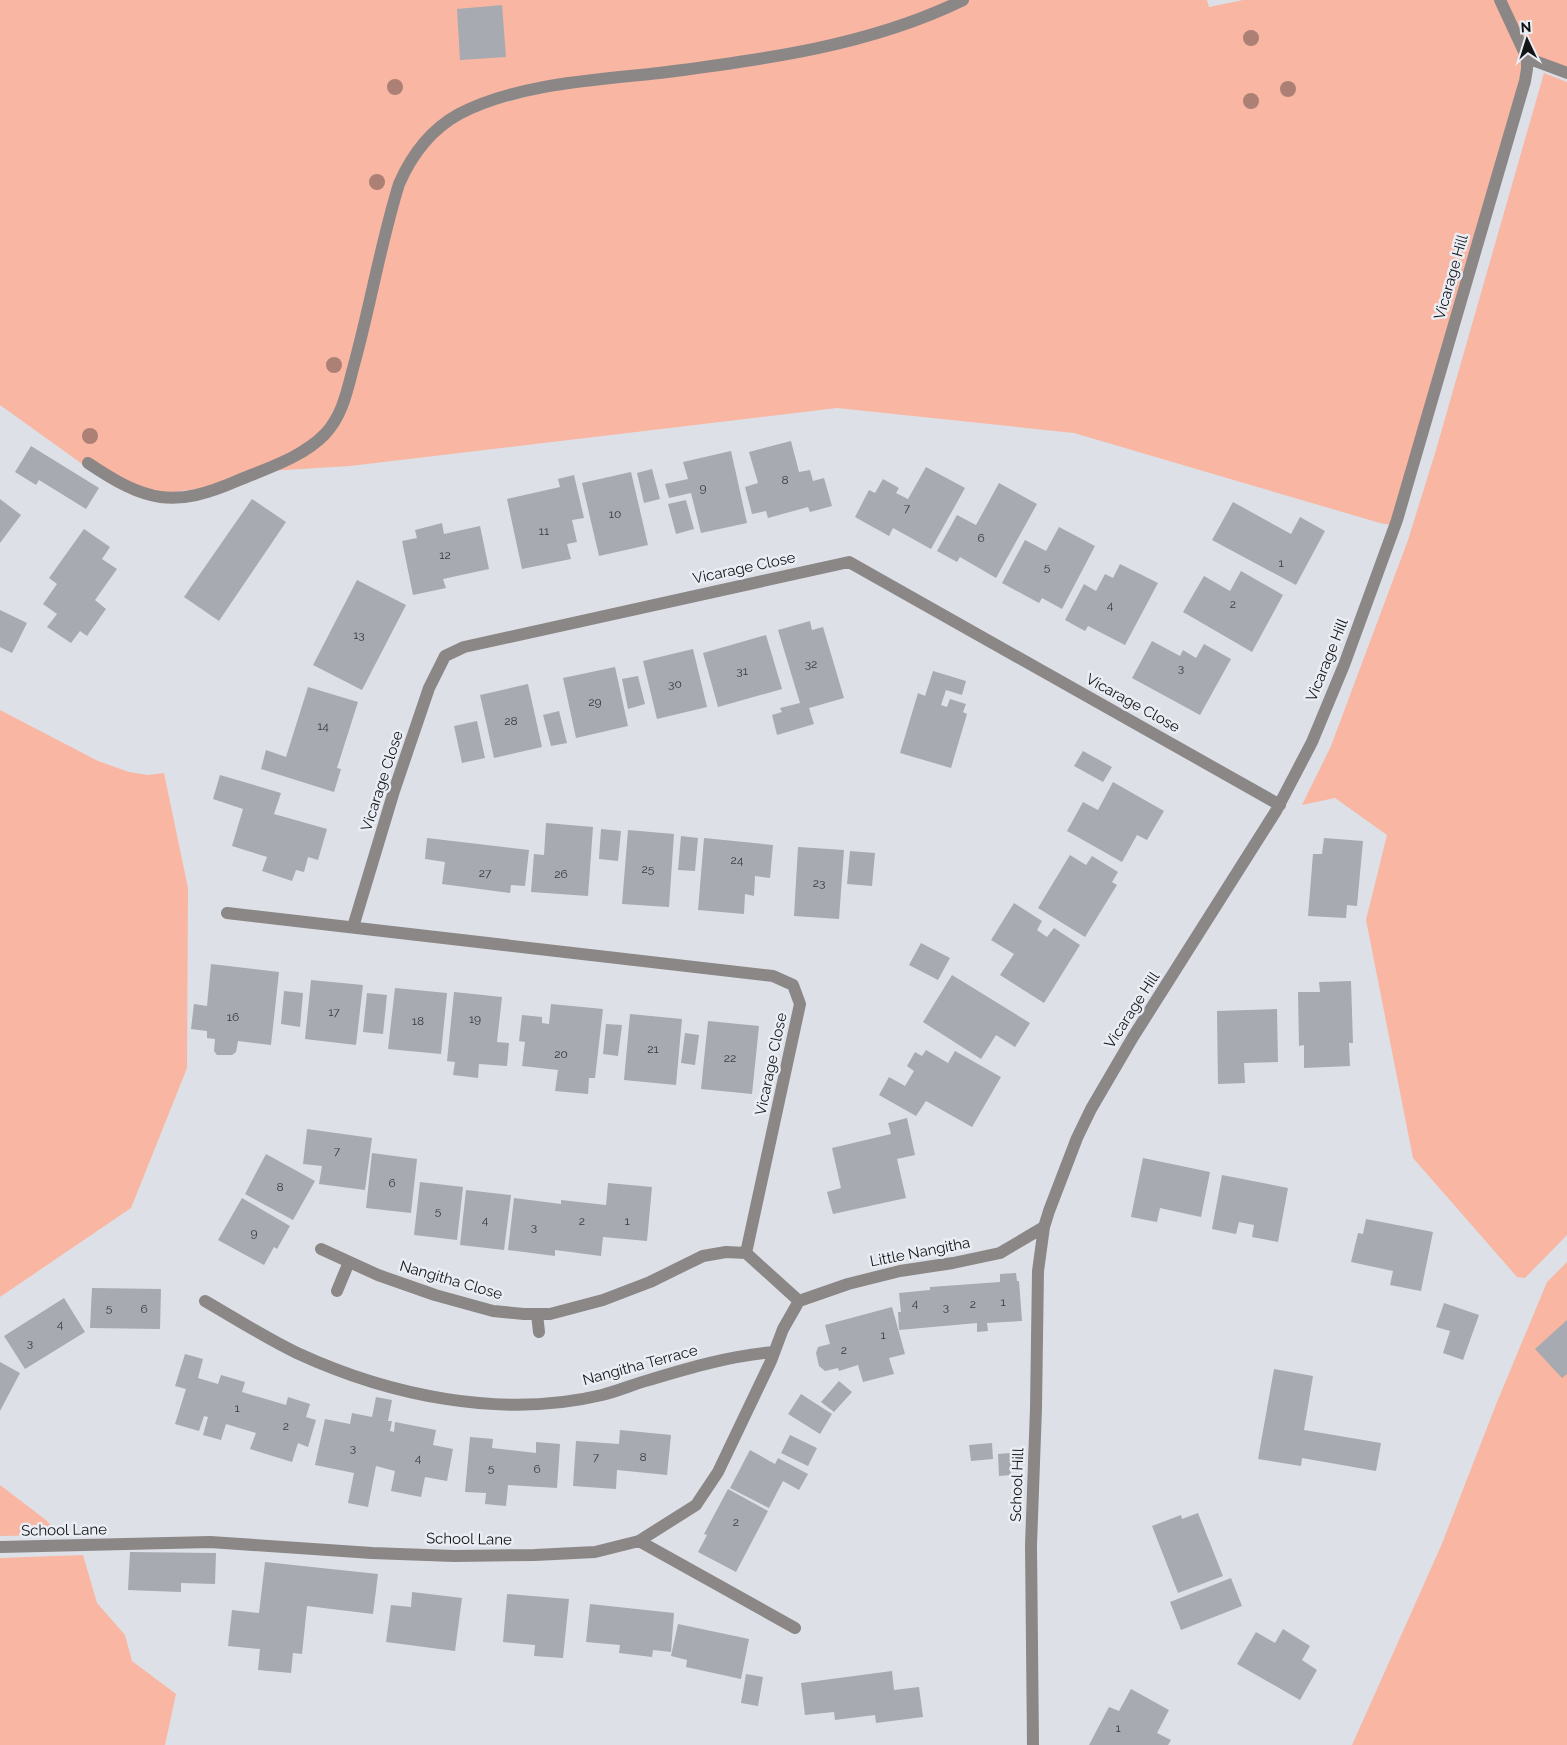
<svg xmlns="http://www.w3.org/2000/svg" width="1567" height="1745" viewBox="0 0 1567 1745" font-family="Raleway,sans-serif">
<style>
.green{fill:#f8b6a3}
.building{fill:#a7aab0}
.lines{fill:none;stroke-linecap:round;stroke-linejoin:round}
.minor{stroke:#8b8787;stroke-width:12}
.tree{fill:#ac8075}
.labels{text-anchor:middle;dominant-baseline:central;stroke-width:5;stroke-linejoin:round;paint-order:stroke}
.number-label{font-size:12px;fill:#383a3c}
.street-label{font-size:15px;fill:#131416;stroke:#eaeef4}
</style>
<rect width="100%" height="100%" fill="#dde1e7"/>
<path class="green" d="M0,0h957l-117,40 -352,58 -72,48 -66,221 -19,55 -24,23 -87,41 -63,8 -72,-28 -85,-61z
M968,0h239l2,7 34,-7h253l23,47 3,19 -3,16 -128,443 -11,-2 -306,-90 -237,-25 -487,58 -82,5 58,-32 71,-233 18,-47 25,-27 39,-23 73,-19 218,-30z
M1500,0h67v73l-40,-15z
M1544,73l23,9v1153l-42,43 -8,-1 -104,-119 -47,-238 21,-85 -52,-37 -33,7 29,-59 77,-206 28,-90z
M0,710l98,51 31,11 19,3 16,-2 24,115 -1,180 -56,140 -131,89z
M1567,1262v483h-215l89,-199 56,-144 50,-120z
M0,1485l46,35 15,15 -61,1z
M83,1555l14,48 28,32 7,26 44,33 -11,51h-165v-187z"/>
<path class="building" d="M502,5l4,52 -46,3 -3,-51z
M791,441l8,31 11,-2 3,11 11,-3 8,28 -22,6 -2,-5 -40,11 -2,-7 -14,3 -7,-27 13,-4 -9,-31z
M31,446l68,42 -13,21 -47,-29 -3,5 -21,-13z
M731,451l16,72 -46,10 -10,-40 -22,5 -4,-14 23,-5 -5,-17z
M926,467l39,21 -34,61 -38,-21 -4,8 -34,-19 14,-27 6,3 8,-14 16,9 -3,5 12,6z
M652,469l8,30 -16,4 -7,-30z
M631,472l17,73 -49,11 -17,-73z
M574,475l10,43 -12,2 5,22 -10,2 4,15 -49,10 -15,-70 53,-12 -2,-8z
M999,483l38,21 -41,74 -36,-21 -3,5 -20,-11 20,-36 19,10z
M0,499l21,16 -21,28z
M252,499l34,23 -67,99 -35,-24z
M686,500l8,29 -18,5 -8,-30z
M1233,502l58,32 9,-17 25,14 -29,54 -84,-45z
M442,523l2,11 36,-8 9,43 -46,10 3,9 -33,7 -11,-54 15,-3 -2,-8z
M1059,527l36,19 -33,63 -20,-11 -3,5 -37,-20 23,-43 21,11z
M84,529l26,18 -8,12 15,10 -22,31 11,9 -19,27 -7,-5 -9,12 -24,-16 10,-13 -14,-10 14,-20 -8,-6z
M1120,564l38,19 -33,62 -37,-19 -3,5 -20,-11 19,-36 12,7 9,-17 8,4z
M1241,571l42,24 -31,57 -69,-40 21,-36 26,15z
M357,580l49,25 -44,85 -49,-25z
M0,610l27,13 -15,30 -12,-6z
M810,621l2,9 11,-3 21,71 -35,10 5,16 -37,11 -5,-20 10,-3 -2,-4 20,-5 -22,-73z
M766,635l16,54 -64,18 -15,-54z
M1152,641l28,15 3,-6 13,8 8,-14 27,15 -31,56 -68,-37z
M693,649l14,58 -50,12 -14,-58z
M615,667l13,59 -52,12 -13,-60z
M933,671l33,10 -4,14 -16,-5 -5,15 6,2 3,-8 16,5 -3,8 4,2 -16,54 -51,-15 18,-60 7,3z
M638,676l7,28 -17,5 -6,-30z
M528,684l14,63 -48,11 -14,-63z
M308,687l50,15 -21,66 4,1 -7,23 -73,-23 5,-19 20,7z
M559,711l8,32 -16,3 -8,-31z
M477,721l8,37 -23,5 -8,-37z
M1083,751l29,16 -9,15 -29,-16z
M220,775l61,18 -7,21 53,15 -9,31 -10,-3 -4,15 -8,-2 -4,11 -30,-10 5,-14 -35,-11 11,-37 -30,-10z
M1113,782l51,29 -17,29 -10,-5 -15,27 -55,-31 16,-29 15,8z
M546,823l47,4 -5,69 -57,-4 3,-38 10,1z
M601,829l20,2 -3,30 -19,-2z
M628,830l46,4 -5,73 -47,-3z
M681,836l17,2 -3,33 -17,-1z
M427,838l102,12 -4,36 -14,-1 -1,8 -68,-9 3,-22 -20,-3z
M704,838l69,7 -3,33 -15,-2 -1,20 -9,-2 -1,20 -46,-4z
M1324,838l39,3 -6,65 -10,-1 -1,13 -38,-2 5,-62h9z
M798,847l46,3 -5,69 -45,-3z
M850,851l25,2 -3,33 -25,-2z
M1070,855l16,10 6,-9 26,16 -6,10 5,3 -32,52 -47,-29z
M1014,903l28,18 -5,9 10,7 7,-9 26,17 -36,58 -44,-28 14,-21 -23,-14z
M921,943l29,15 -12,22 -29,-15z
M211,964l68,8 -8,73 -33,-4 -2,11 -4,3h-15l-3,-4 1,-12 -8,-1v-7l-16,-2 3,-25 13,2z
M952,975l78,48 -15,24 -19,-12 -15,24 -58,-37z
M311,980l52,5 -7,60 -51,-6z
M1351,981l2,62h-4l1,23 -46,2v-23l-5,1 -1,-54h22l-1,-10z
M395,988l52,5 -6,61 -53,-5z
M284,991l19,2 -3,34 -19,-3z
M454,992l48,5 -5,45 12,1 -2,23 -28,-2 -1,14 -25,-3 2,-13 -8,-1z
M367,993l20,2 -4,39 -20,-2z
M551,1004l52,5 -8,69h-6l-1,16 -33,-3 3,-21 -36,-4 3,-24 -6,-1 3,-26 20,2v6l7,1z
M1277,1009l1,53 -34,1 1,20 -27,1 -1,-73z
M630,1014l52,5 -6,66 -52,-5z
M708,1021l51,5 -7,68 -51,-5z
M606,1024l16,1 -4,31 -15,-2z
M685,1033l14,2 -4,30 -14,-2z
M926,1050l22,13 7,-12 46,26 -29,50 -46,-26 -10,15 -37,-21 10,-18 16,9 9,-15 -7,-5 8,-14 7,4z
M907,1118l8,37 -18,4 9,39 -73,16 -6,-22 14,-4 -9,-40 59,-14 -3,-11z
M307,1129l65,9 -7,52 -46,-6 3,-18 -19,-2z
M372,1153l45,6 -6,54 -45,-5z
M266,1154l49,27 -22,39 -48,-26z
M1143,1158l67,14 -9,45 -41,-9 -3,14 -26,-5z
M1222,1175l66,13 -10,54 -26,-5 2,-12 -15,-3 -3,12 -24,-5z
M420,1182l43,5 -6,53 -43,-5z
M608,1183l44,4 -5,54 -44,-4 -2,19 -46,-6v6l-47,-6 6,-52 47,6v-4l45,5z
M466,1190l45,5 -7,55 -44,-5z
M242,1198l48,28 -13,23 -3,-2 -10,18 -46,-25z
M1366,1219l67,13 -12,59 -31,-6 3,-14 -42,-9 7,-29 5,1z
M1016,1273l1,8h2l3,40 -35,2 1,8 -11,1v-9l-78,7 -1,-18h3l-2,-19 31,-3v-3l70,-5v-8z
M92,1288l69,1 -1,40 -70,-1z
M64,1298l21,34 -60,37 -21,-33z
M1444,1303l35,12 -16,45 -20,-7 7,-22 -14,-4z
M892,1307l13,47 -16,4 5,16 -31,8 -5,-17 -19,6 -1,-3 -13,3 -6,-5 -3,-13 2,-6 12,-3 -5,-19z
M1567,1320v54l-5,4 -27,-29z
M185,1354l18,5 -5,19 20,6 3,-9 24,7 -3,10 44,13 2,-8 22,7 -4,13 10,3 -8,27 -10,-4 -6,19 -42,-13 6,-16 -30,-9 -5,16 -18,-5 5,-18 -4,-1 -5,15 -24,-7 11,-35 -11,-3z
M0,1362l20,11 -20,38z
M1274,1369l39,7 -9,54 77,13 -5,28 -74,-13 -1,8 -43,-7z
M839,1381l13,11 -18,20 -13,-10z
M801,1394l31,20 -12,20 -32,-20z
M376,1397l16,3 -4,21h4l-2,10 4,1 1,-10 41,8 -3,15 20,4 -6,32 -22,-4 -4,20 -30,-6 4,-20 -19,-5 -8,41 -20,-4 6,-30 -39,-8 10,-46 25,5 2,-11 20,4z
M620,1430l51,5 -4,40 -50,-5 -1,19 -43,-3 3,-45 43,3z
M790,1435l27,13 -9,18 -27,-13z
M470,1437l23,2 -1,9 44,5v-11l24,2 -3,44 -49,-3 -2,21 -21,-2 1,-11 -21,-1z
M992,1443l1,16 -22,2 -2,-16z
M750,1450l25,14 3,-6 30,16 -9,16 -16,-9 -14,27 -39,-20z
M1010,1453l1,22 -12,1 -1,-22z
M728,1489l40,22 -32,61 -38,-20 9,-17 -3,-1z
M1198,1513l25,63 -45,17 -26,-67 29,-11 1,4z
M130,1552l86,1 -1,31 -34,-1v9l-53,-2z
M265,1562l113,12 -5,40 -66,-8 -5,48 -9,-1 -2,20 -33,-3 2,-21 -32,-3 4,-36 27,3z
M1231,1578l11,28 -61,24 -11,-28z
M412,1592l50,6 -7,53 -69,-9 5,-37 20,2z
M507,1594l62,5 -6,59 -29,-2 1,-11 -32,-3z
M590,1604l84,9 -3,39 -18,-2 -1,7 -33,-4 1,-8 -34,-3z
M678,1624l71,15 -8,40 -55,-12 1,-7 -16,-4z
M1283,1629l27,17 -8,14 15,10 -17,30 -63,-36 19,-32 19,11z
M892,1671l2,19 25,-3 4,30 -47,6 -1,-8 -40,5 -1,-8 -29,3 -4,-32z
M746,1674l17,3 -5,29 -17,-3z
M1131,1689l38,21 -12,23 14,7 -3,5h-79l20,-38 10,4z"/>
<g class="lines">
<path class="minor" d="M1527,58l40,15
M88,463c58,39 85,46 151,17 29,-12 64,-23 86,-46 19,-20 23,-48 30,-73 16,-59 26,-119 44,-177 13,-30 31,-54 60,-70 57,-30 136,-34 200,-41 102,-13 210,-27 304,-73
M227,913l546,63 20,9 7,19 -54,249 53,48
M353,927l41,-136 35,-103 16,-32 19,-9 385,-85 431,243
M321,1249l57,26 57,20 58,16 31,3h26l53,-14 47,-18 53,-26 23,-4 20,1
M337,1291l12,-29
M205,1301c31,18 61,37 92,52 93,43 205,66 305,42 16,-4 32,-11 47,-15 43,-13 81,-24 125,-28
M799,1301l49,-17 52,-13 53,-8 47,-10 44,-26
M537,1314l2,18
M639,1541l156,87
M0,1547l210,-5 162,11 82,3 81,-1 60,-3 44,-11 57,-36 22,-33 53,-111 12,-32 16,-28
M1033,1745l-2,-200 5,-137 2,-137 6,-44 5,-16 28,-73 14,-29 42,-72 143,-226 36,-69 32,-77 53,-145 128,-439 2,-12v-11l-27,-58"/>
</g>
<g class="tree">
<circle cx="1251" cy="38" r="8"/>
<circle cx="395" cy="87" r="8"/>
<circle cx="1288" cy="89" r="8"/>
<circle cx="1251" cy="101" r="8"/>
<circle cx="377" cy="182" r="8"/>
<circle cx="334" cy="365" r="8"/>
<circle cx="90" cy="436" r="8"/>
</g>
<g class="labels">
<g class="number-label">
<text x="785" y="480">8</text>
<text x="703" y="488">9</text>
<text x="907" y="508">7</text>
<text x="615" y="514">10</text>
<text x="544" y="531">11</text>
<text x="981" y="538">6</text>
<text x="445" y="555">12</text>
<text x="1281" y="563">1</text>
<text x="1047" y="567">5</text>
<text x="1233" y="604">2</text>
<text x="1110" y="605">4</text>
<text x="359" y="635">13</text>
<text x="811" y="664">32</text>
<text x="1181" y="668">3</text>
<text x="742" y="671">31</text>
<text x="675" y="684">30</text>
<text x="595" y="702">29</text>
<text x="511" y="721">28</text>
<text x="323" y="726">14</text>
<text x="737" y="860">24</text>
<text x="648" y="869">25</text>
<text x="485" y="873">27</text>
<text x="561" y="874">26</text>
<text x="819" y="883">23</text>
<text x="334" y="1012">17</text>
<text x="233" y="1017">16</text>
<text x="475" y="1019">19</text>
<text x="418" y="1021">18</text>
<text x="653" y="1049">21</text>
<text x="561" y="1054">20</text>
<text x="730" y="1058">22</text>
<text x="337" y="1151">7</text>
<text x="392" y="1183">6</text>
<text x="280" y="1187">8</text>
<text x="438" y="1211">5</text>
<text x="485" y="1220">4</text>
<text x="582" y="1221">2</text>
<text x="627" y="1221">1</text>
<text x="534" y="1227">3</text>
<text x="254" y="1233">9</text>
<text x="1003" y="1302">1</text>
<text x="915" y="1303">4</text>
<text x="973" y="1304">2</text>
<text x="946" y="1307">3</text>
<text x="109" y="1308">5</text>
<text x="144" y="1309">6</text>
<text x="60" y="1324">4</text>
<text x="883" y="1335">1</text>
<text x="30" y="1343">3</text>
<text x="844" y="1350">2</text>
<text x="237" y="1408">1</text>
<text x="286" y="1426">2</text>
<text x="353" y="1448">3</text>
<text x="596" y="1457">7</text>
<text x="643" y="1457">8</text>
<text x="418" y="1458">4</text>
<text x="491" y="1468">5</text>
<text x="537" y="1469">6</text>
<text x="736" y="1522">2</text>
<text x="1118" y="1728">1</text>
</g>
<g class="street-label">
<text transform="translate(1451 277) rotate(-74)">Vicarage Hill</text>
<text transform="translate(744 568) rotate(-12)">Vicarage Close</text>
<text transform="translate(1327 660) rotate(-68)">Vicarage Hill</text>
<text transform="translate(1133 703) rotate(29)">Vicarage Close</text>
<text transform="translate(382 781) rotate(-72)">Vicarage Close</text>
<text transform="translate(1132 1010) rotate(-57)">Vicarage Hill</text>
<text transform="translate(771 1064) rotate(-78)">Vicarage Close</text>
<text transform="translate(920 1252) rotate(-11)">Little Nangitha</text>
<text transform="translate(451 1280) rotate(16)">Nangitha Close</text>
<text transform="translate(640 1365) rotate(-15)">Nangitha Terrace</text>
<text transform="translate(1017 1485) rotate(-88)">School Hill</text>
<text transform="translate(64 1530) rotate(-1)">School Lane</text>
<text transform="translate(469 1539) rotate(1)">School Lane</text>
</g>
</g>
<g transform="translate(1527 40) rotate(356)" stroke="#eaeef4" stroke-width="4" paint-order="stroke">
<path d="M0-4L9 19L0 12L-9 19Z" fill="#131416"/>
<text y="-8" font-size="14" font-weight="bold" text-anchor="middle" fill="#131416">N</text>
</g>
</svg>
